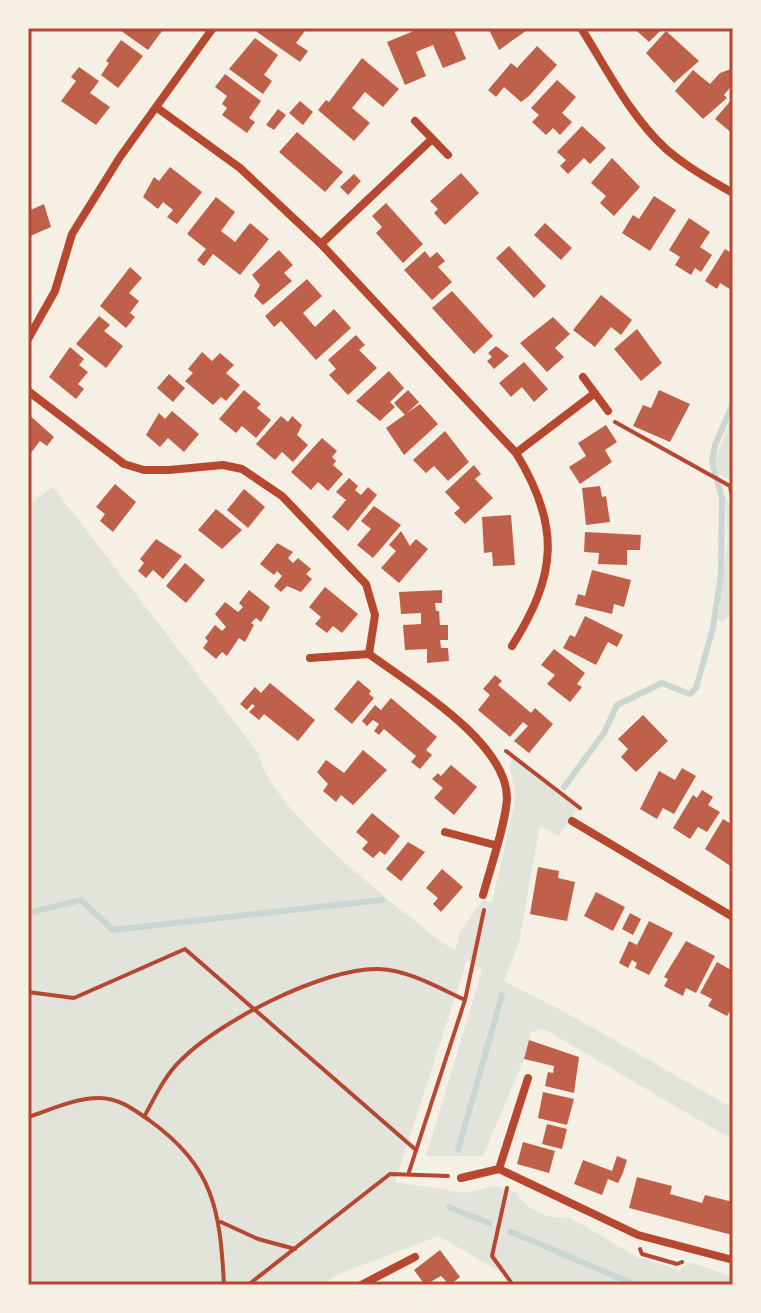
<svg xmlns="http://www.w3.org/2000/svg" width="761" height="1313" viewBox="0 0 761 1313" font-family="Arial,sans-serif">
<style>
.green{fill:#e2e4dc}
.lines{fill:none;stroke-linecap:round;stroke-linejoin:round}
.stream{stroke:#c9d6d2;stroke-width:6}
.building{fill:#bf614a}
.path{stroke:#b5482f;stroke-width:4}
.minor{stroke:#b5482f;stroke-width:8}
.neatline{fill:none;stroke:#b5482f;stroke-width:3}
</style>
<rect width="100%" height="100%" fill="#f6efe4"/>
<path class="green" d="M733,414v68l-14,-8 -4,-14z
M53,487l206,267c4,50 153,167 196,197l5,-19 22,-31 10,1 22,-96 1,-15 -6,-26 4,-6 65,49 -19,28 -19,-10 -21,116 -15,39c79,38 153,85 229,127v32l-189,-111 -13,3 -7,27 -41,97h-57l56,-186 -15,-10 -72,222 70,11 30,-7 21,6c8,17 35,29 53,25l68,40 42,13 11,-8 40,14 3,9h-211l-83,-49 -98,37 -20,12h-293v-780z
M725,496l8,13v101l-10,13 -5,-4 10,-82z"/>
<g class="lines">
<path class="stream" d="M564,787l40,-54 13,-28 45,-22 28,11 6,-6 17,-60 8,-54 1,-76 -10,-36 3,-17 18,-41
M28,913l53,-13 32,30 269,-30
M458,1150l44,-155
M449,1207l40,16
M511,1232l125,53"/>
</g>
<path class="building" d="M117,28h41l4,3 -14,19z
M259,28h48l-11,15 12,8 -8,11 -43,-30z
M453,28l13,31 -23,9 -10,-23 -17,7 10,24 -21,9 -18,-43 34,-14z
M488,28h42l-31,22z
M639,28h24l-14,14 -12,-11z
M666,31l33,30 -25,22 -28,-30z
M255,38l23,17 -14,20 8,6 -9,13 -34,-25z
M121,40l22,16 -25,32 -17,-13 8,-12 -3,-2z
M537,46l20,19 -28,31 -8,6 -17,-15 -8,10 -8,-7 23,-27 6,5z
M362,58l37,31 -16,18 -18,-15 -13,16 18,15 -16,18 -36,-31 8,-10 3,2z
M79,67l20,14 -9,12 20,14 -14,18 -35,-24 15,-20 -5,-4z
M731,69l2,15 -9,11 3,3 -24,21 -28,-28 18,-21 17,14 10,-11z
M225,74l36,27 -12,17 6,4 -8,11 -25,-18 5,-7 -5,-4 5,-8 -12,-9z
M557,80l19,17 -14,16 10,9 -12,13 -7,-7 -7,7 -14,-13 7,-7 -8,-7z
M733,98v36l-18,-15z
M300,101l13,11 -10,13 -14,-12z
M278,109l8,6 -12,15 -8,-5z
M582,126l24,22 -16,16 -6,-6 -16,16 -8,-8 6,-6 -9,-8z
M297,132l46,40 -18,20 -46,-40z
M612,158l28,29 -26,29 -14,-13 6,-7 -15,-13z
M170,167l32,25 -25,32 -10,-7 6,-7 -10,-8 -5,7 -15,-12 11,-20 5,4z
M461,173l18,20 -34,32 -11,-12 4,-4 -8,-8z
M354,174l7,7 -13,14 -8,-8z
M654,196l22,14 -26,41 -28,-18 11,-18 6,4z
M216,197l19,15 -14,19 14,11 15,-19 19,16 -29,36 -27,-21 -9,12 -7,-6 9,-11 -19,-15z
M386,203l37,41 -20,19 -27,-30 6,-6 -10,-11z
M44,204l7,23 -23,10v-26z
M689,218l21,14 -10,15 12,8 -11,17 -6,-4 -4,7 -16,-10 5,-8 -11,-7z
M545,223l27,25 -11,12 -27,-25z
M509,246l37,40 -12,12 -38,-40z
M725,249l8,5v37l-13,-8 -3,6 -12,-8z
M279,250l14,15 -9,8 8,8 -29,24 -9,-9 6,-11 -8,-10z
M425,251l5,7 7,-6 8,9 -7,6 14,15 -20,18 -28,-30z
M130,267l12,11 -13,15 10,8 -9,12 5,4 -9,11 -26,-22z
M307,279l15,17 -19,17 12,14 19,-18 17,19 -35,32 -35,-39 -7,6 -9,-11z
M452,291l41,45 -19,18 -42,-46z
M601,295l31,25 -11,15 -10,-8 -16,20 -22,-17z
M99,316l11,9 -6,6 19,15 -17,22 -30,-24z
M553,317l17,17 -15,14 9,9 -17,15 -27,-29z
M637,329l25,34 -21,18 -27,-32z
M356,335l9,10 -6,5 18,18 -29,27 -19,-20 7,-6 -8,-9z
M496,346l13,10 -15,13 -7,-8 5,-4 -4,-4z
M70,347l14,12 -5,6 9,7 -10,12 6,5 -8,10 -27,-22z
M202,352l10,9 8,-8 14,12 -8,8 14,12 -14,16 -5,-4 -8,8 -28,-24 8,-8 -5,-4z
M524,362l24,27 -14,13 -12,-15 -11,10 -12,-14z
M389,371l15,17 -14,14 5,5 -15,14 -24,-20z
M169,374l16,14 -12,14 -16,-14z
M244,390l17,14 -4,4 14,12 -15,18 -14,-12 -6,7 -17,-14z
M408,390l11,12 -14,13 -11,-12z
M659,390l31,14 -20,38 -37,-16 10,-21 8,3z
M420,404l18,20 -34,31 -18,-27z
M172,411l27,23 -15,18 -16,-14 -8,9 -14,-12 13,-22 6,6z
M28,414l26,23 -7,9 -7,-5 -10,13z
M281,416l7,6 4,-6 10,9 -5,10 11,10 -15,17 -11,-10 -7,8 -19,-16z
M606,425l11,17 -12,8 7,12 -32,22 -11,-17 17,-11 -8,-13z
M445,431l24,31 -21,19 -14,-15 -8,7 -13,-13z
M322,438l15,13 -5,6 4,4 -3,4 10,9 -15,17 -10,-9 -7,8 -20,-18z
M474,465l7,9 -6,5 18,19 -28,26 -11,-11 6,-5 -15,-16z
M349,478l9,8 -3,4 6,5 7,-8 9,8 -29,36 -16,-14 14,-17 -10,-8z
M115,484l21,18 -23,30 -13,-11 5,-7 -9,-7z
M600,486l2,11 4,-1 4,26 -24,3 -4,-37z
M244,489l21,18 -17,21 -21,-18z
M374,506l27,19 -28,33 -16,-13 14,-16 -10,-8z
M216,509l26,21 -20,19 -24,-19z
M511,515l4,50 -22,1 -1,-14 -8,1 -2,-36z
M401,531l9,15 6,-7 12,10 -29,34 -18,-15 15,-17 -7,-6z
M585,532l56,3 -1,15h-13v15l-29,-1 1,-11 -15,-1z
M156,539l26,17 -19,23 -10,-9 -7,8 -8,-7 6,-8 -4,-4z
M277,543l16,9 -5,6 5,5 5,-5 13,11 -5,5 6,5 -11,13 -14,-6 -6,6 -7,-6 8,-10 -5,-5 -3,4 -14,-11z
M185,563l20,17 -19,23 -20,-17z
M592,570l39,10 -7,27 -10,-3 -2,10 -37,-9 3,-11 7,2z
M325,587l33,27 -16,19 -9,-7 -6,7 -12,-9 6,-7 -12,-10z
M249,590l21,17 -9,15 -5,-4 -5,5 3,2 -9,17 -6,-4 -12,18 -5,-4 -6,7 -13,-11 5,-7 -3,-3 10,-13 7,6 4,-4 -11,-13 10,-12 13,10 5,-5 -4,-4z
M442,590v13h-7l1,8h3l1,14h8v15h-8l1,8h7l1,13 -22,2v-14l-22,1 -2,-25 18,-1v-11l-20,1 -2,-22z
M585,616l38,19 -6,12 -9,-5 -12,23 -33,-17 7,-13 5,2z
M554,649l31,24 -8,11 5,3 -12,15 -23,-18 8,-9 -14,-10z
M495,675l7,6 -4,4 33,28 4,-5 18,16 -24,29 -15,-12 14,-15 -5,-4 -13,15 -32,-27 12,-15 -7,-6z
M358,680l13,11 -2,3 5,4 -22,26 -18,-15z
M270,683l45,37 -17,21 -34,-27 -5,6 -10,-8 6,-6 -3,-2 -5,6 -7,-6 15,-17 6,6z
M391,698l46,39 -11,13 6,5 -12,14 -9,-7 5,-6 -32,-27 -5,6 -5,-4 5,-7 -6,-4 -6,6 -5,-5 13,-16 6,5z
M643,715l25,26 -32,31 -15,-15 7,-8 -10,-10z
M363,750l24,20 -34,35 -12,-10 -5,7 -13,-11 5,-7 -11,-12 9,-12 18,13z
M451,765l26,22 -23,28 -20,-17 9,-10 -11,-9 6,-6 3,3z
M682,768l14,8 -22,38 -11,-6 -6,11 -17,-10 19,-38 16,9z
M702,790l11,7 -5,8 12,7 -13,20 -9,-5 -8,12 -17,-11 20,-33 4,3z
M372,813l28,23 -15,19 -5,-4 -7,7 -11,-9 6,-7 -12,-10z
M723,819l10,6 -1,42 -27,-18z
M408,842l17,10 -24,29 -15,-12z
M538,867l21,4 -1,7 17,4 -8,39 -37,-7z
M442,869l21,18 -22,25 -8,-8 5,-6 -12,-10z
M596,892l29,15 -12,24 -29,-15z
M630,913l11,6 -8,16 -11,-6z
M649,921l24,12 -24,42 -14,-7 2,-5 -5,-3 -4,8 -9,-5 10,-22 8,4z
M686,941l29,15 -19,37 -10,-5 -3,8 -19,-10 4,-7 -4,-2z
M717,962l16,9v35l-6,10 -19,-10 4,-7 -12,-6z
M529,1040l50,17 -5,36 -29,-7 3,-14 5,1 1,-7 -30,-7z
M543,1092l31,7 -7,26 -29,-7z
M547,1124l20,5 -5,20 -20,-5z
M523,1142l32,9 -6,22 -32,-9z
M617,1156l10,4 -4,13 -5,10 -10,-4 -6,16 -28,-11 9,-24 29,11z
M637,1177l35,9 -2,8 32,9 3,-8 28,7 -1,33 -103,-27z
M440,1250l20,27 -10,8 -9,-9 -16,9 -11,-15z"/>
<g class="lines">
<path class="path" d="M615,422l115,64 3,17
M506,751l74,57
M28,992l46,6 111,-49 231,201
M28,1117c22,-7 47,-19 71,-19 20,0 34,11 50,22 65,47 71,90 75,165
M144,1117c11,-20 21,-42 37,-57 37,-38 144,-93 198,-91 29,1 60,19 86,31
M409,1172l56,-172 19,-90
M507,1188l-15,68 21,29
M221,1222l37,17 37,10
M640,1249l2,5 35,10 5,-2
M248,1285l142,-111 58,2"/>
<path class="minor" d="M581,28c26,41 49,88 85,121 21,18 44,31 67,44
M156,107l84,61 81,76 195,209c45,73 41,122 -4,193
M415,121l33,34
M321,244l111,-105
M28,339l27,-48 17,-57 48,-77 93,-129
M583,377l25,34
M28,391l96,73 20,6h25l54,-5 19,4 40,27 84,88 9,31 -6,39c41,30 138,88 138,144 -1,25 -17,71 -24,97
M516,453l79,-60
M310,658l59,-4
M572,821l161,96
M445,832l50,13
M499,1169l29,-91
M461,1178l38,-9 139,66 95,25
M361,1285l54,-28"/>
</g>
<rect width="761" height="1313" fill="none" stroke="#f6efe4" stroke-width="60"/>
<rect x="30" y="30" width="701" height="1253" class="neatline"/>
</svg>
